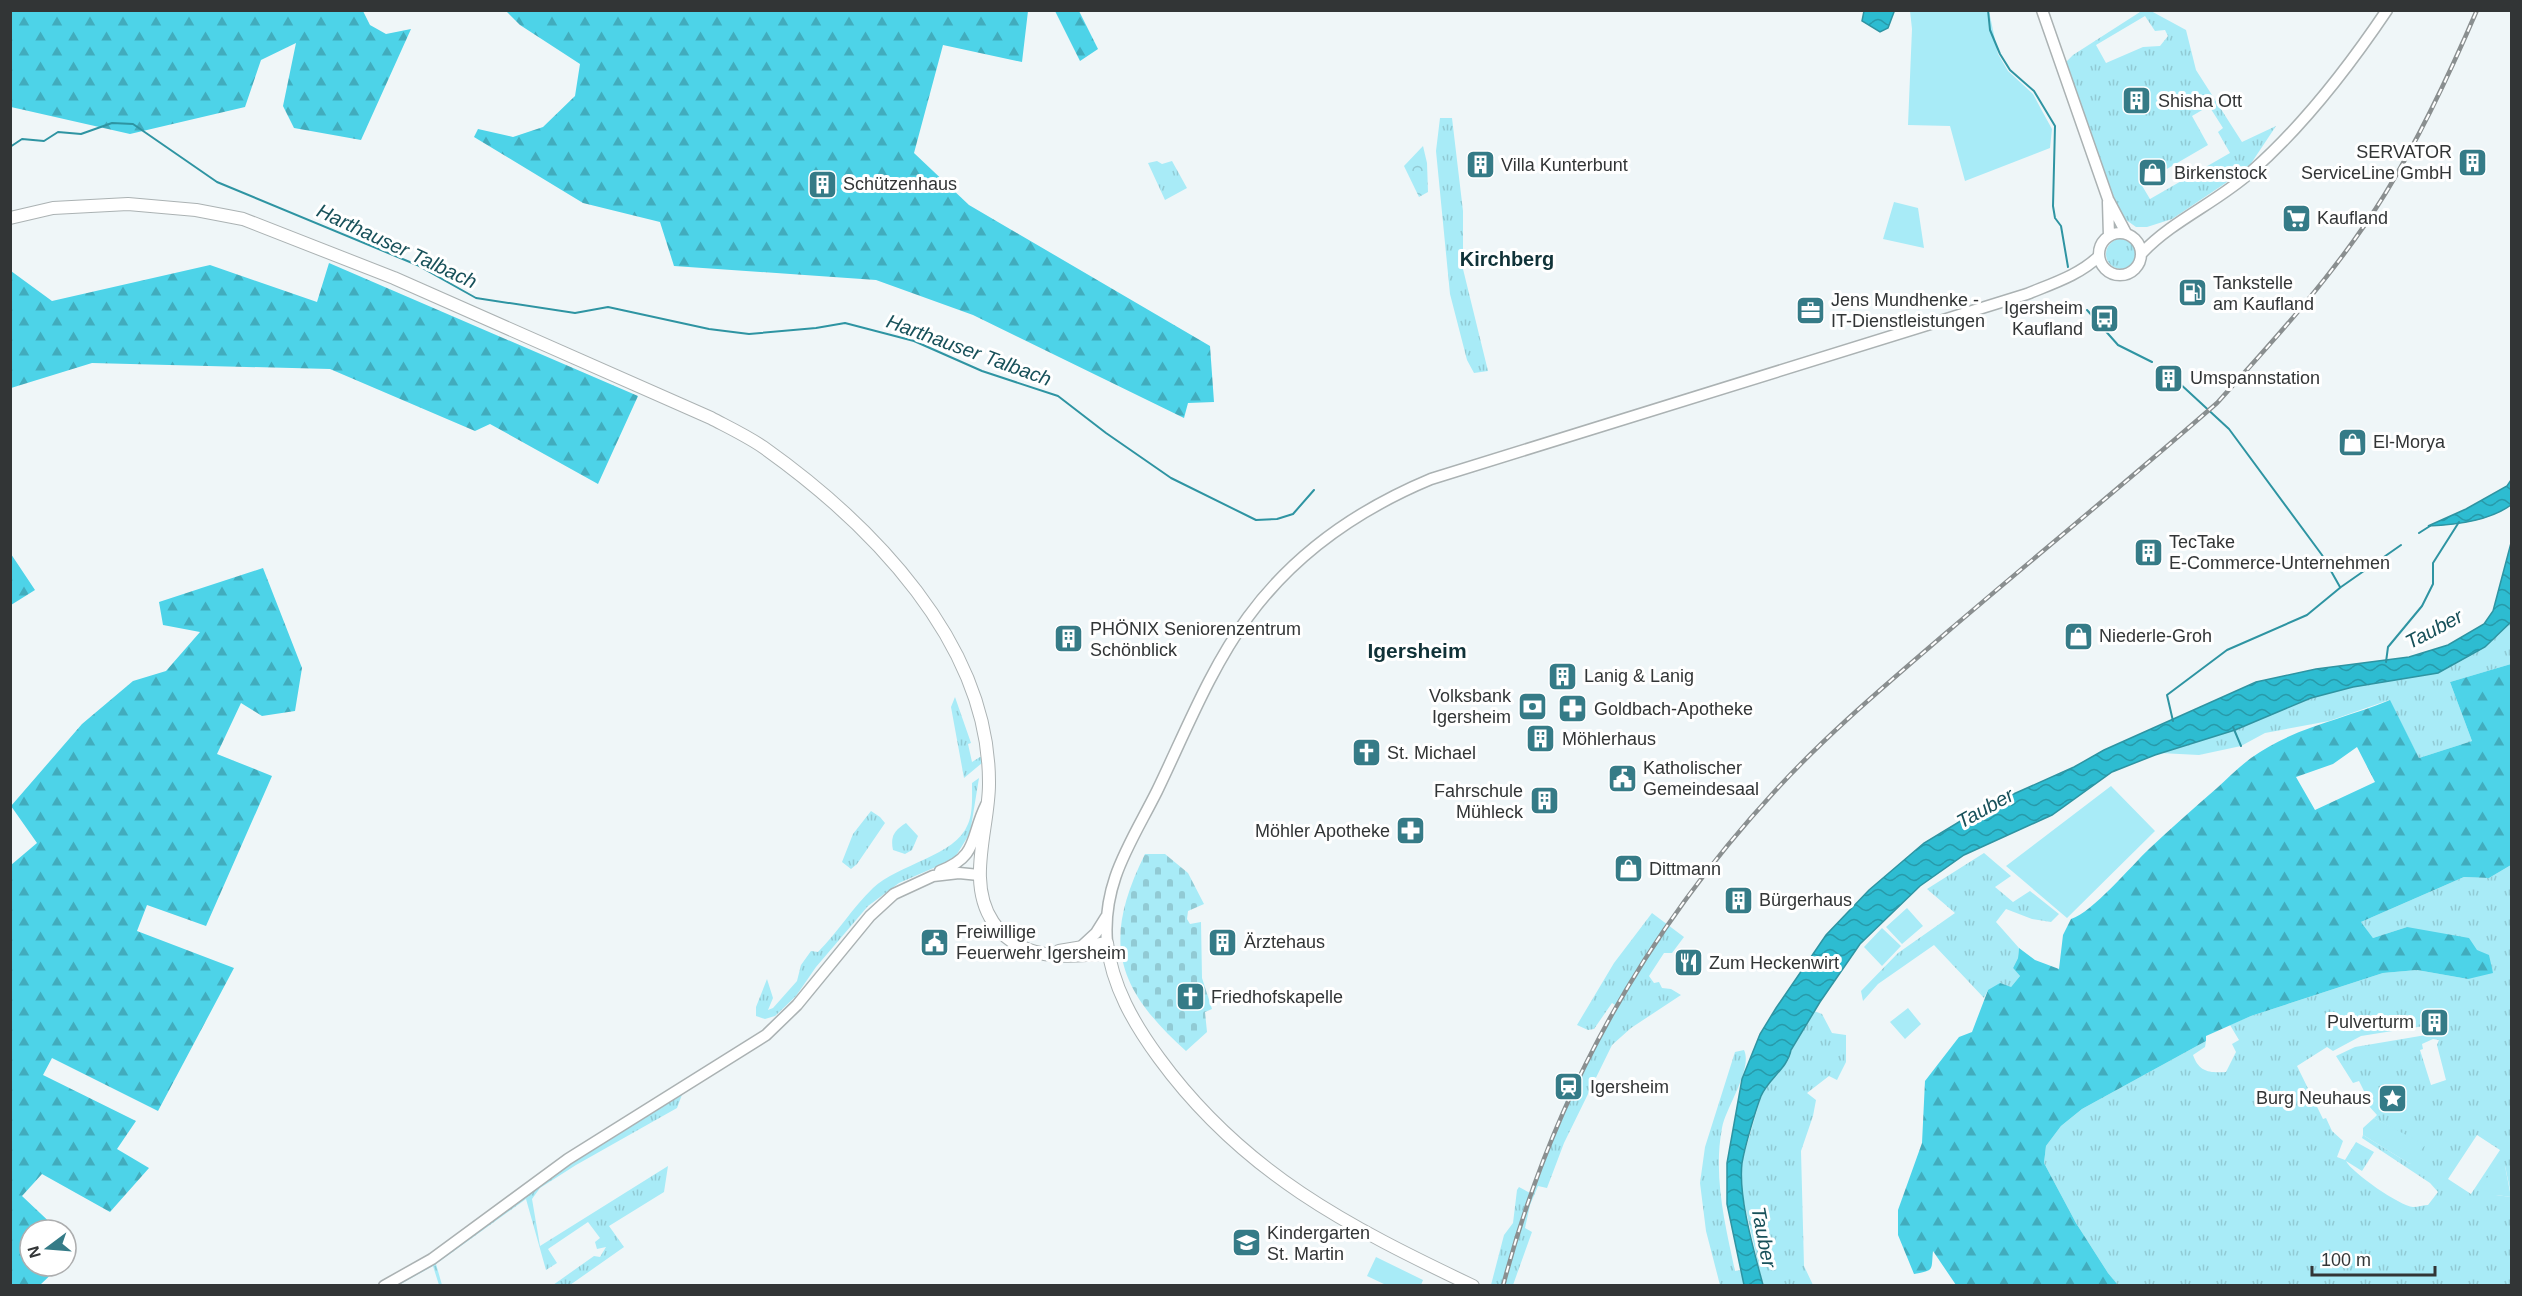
<svg xmlns="http://www.w3.org/2000/svg" width="2522" height="1296" viewBox="0 0 2522 1296" font-family="Arial,sans-serif">
<style>
.grass{fill:url(#grass-tufts);fill-rule:evenodd}
.forest{fill:url(#forest-firs);fill-rule:evenodd}
.cemetery{fill:url(#cemetery-stones)}
.park{fill:url(#park-crowns)}
.garden{fill:#a8ebf7}
.water{fill:url(#water-waves);stroke:#2e94a2;stroke-width:1.5}
.lines{fill:none;stroke-linecap:round;stroke-linejoin:round}
.stream{stroke:#2e94a2;stroke-width:2}
.secondary-casing{stroke:#abb2b3;stroke-width:13}
.primary-casing{stroke:#abb2b3;stroke-width:14}
.secondary{stroke:#fff;stroke-width:10}
.primary{stroke:#fff;stroke-width:12}
.rail-casing{stroke:#8a8f90;stroke-width:4.5}
.rail{stroke:#fff;stroke-width:2;stroke-dasharray:7;stroke-linecap:butt}
.labels{text-anchor:middle;dominant-baseline:central;stroke-width:6;stroke-linejoin:round;paint-order:stroke}
.poi-label{font-size:18px;fill:#323536;stroke:#fff;text-anchor:start}
.water-label{font-size:20px;font-style:italic;fill:#18515a;stroke:#fff}
.neighbourhood-label{font-size:20px;font-weight:bold;fill:#103238;stroke:#fff}
.quarter-label{font-size:21px;font-weight:bold;fill:#103238;stroke:#fff}
</style>
<defs>
<pattern id="grass-tufts" width="24" height="20" patternUnits="userSpaceOnUse" patternTransform="scale(1.5)"><rect width="24" height="20" fill="#a8ebf7"/><path d="M3 7l-1-3M5 7V3M7 7l1-3M15 17l-1-3M17 17v-4M19 17l1-3" fill="none" stroke="#91cad4"/></pattern>
<pattern id="forest-firs" width="22" height="20" patternUnits="userSpaceOnUse" patternTransform="scale(1.5)"><rect width="22" height="20" fill="#4dd3e8"/><path d="M5 1l3.5 6h-7zM16 11l3.5 6h-7z" fill="#41acbd"/></pattern>
<pattern id="cemetery-stones" width="16" height="16" patternUnits="userSpaceOnUse" patternTransform="scale(1.5)"><rect width="16" height="16" fill="#a8ebf7"/><path d="M2 7V4a2 2 0 0 1 4 0v3zM10 15v-3a2 2 0 0 1 4 0v3z" fill="#91cad4"/></pattern>
<pattern id="park-crowns" width="20" height="18" patternUnits="userSpaceOnUse" patternTransform="scale(1.5)"><rect width="20" height="18" fill="#a8ebf7"/><path d="M2 6a3 3 0 1 1 6 0M12 15a3 3 0 1 1 6 0" fill="none" stroke="#91cad4"/></pattern>
<pattern id="water-waves" width="16" height="10" patternUnits="userSpaceOnUse" patternTransform="scale(1.5)"><rect width="16" height="10" fill="#2dbcd1"/><path d="M0 5q4-4 8 0t8 0" fill="none" stroke="#279aaa"/></pattern>
</defs>
<rect width="100%" height="100%" fill="#eff6f8"/>
<path class="grass" d="M2151,11l35,19 10,40 46,72 34,-16 -28,42 -76,51 -25,8h-11l-14,-10 -15,-37 -41,-118 7,-7 67,-43zM2145,16l10,15 10,-1 3,6 -8,10 -17,1 -37,16 -10,-18zM2209,106l14,22 -5,4 12,21 -80,46 -9,-15 67,-39 -16,-29z
M1440,118h12l11,93v58l25,102 -14,2 -7,-13 -17,-66 -14,-143z
M1157,161l5,3 10,-3 15,27 -22,12 -17,-37z
M2106 254a15 15 0 1 1 30 0a15 15 0 1 1-30 0Z
M2511,622v42l-61,18 22,59 -53,17 -30,-58 -60,21 -64,12 -24,13 -42,9 -39,-2 75,-23 76,-32 174,-51z
M955,697l16,46 -3,1 4,18 8,-5 8,1 -24,20 -13,-71z
M979,778l-9,55 -16,26 -55,24 -31,23 -52,61 -20,29 -21,20 -10,3 -9,-3v-9l11,-28 6,19 -5,12 5,-2 24,-27 4,-16 10,-14 7,1c20,-20 35,-45 55,-64 25,-24 83,-32 95,-64 5,-11 4,-29 4,-41z
M871,811l9,6 5,6 -28,41 -6,5 -9,-7 11,-28z
M906,823l12,13 -6,14 -7,4 -12,-4c-3,-14 2,-20 13,-27z
M1984,853l27,23 -16,11 18,15 17,-11 29,23 -8,8 -19,-3 -26,-10 -10,13 23,26 -1,10 -5,10 7,8 -9,11 -23,3 -4,8 -50,-53 -56,39 -15,17 -2,-10 37,-38 57,-40 -28,-24z
M2511,865v329l-6,-28 -9,29 15,2v88h-393l-10,-12 -32,-50 -32,-60 2,-17 15,-20 21,-17 124,-68 -1,6 -12,8c6,17 16,18 33,17l10,-20 -4,-8 7,-4 -9,-15 21,-9 132,-43 34,-3 51,9 -61,-52 -34,11 -12,-16 103,-45 25,1zM2424,1026l2,9 -71,12 -19,9 17,27 6,-2 10,20 -5,3 1,3 3,-2 9,10 -3,3 42,24 -6,22 -47,-29 -1,3 68,45 8,9 -10,13c-4,0 -10,2 -15,2 -13,-1 -61,-34 -67,-46l16,10 12,-19 -18,-10 -11,18 -8,-3 6,-16 -11,-10 -6,-13 -3,1 -26,-53 30,-19 6,4 28,-15zM2433,1039l6,1 -2,5 9,35 -15,5 -11,-35 3,-1 -1,-5zM2477,1135l23,15 -29,44 -23,-15z
M1652,913l32,24 -12,16h-8l-15,23 5,7 5,-1 3,6 9,1 10,6 -50,33 -19,17 -48,98 -17,45 -9,-2 -8,19 -5,23 7,4 -19,53h-22l13,-50 9,-12 4,-33 2,-3 11,6 36,-93 49,-95 -3,-2 -18,26 -6,1 -11,-5 37,-62z
M1814,1011l8,3 10,19 14,2v27l-9,18 -8,-4 -22,17 9,7 -3,16 -12,35 3,115 9,19h-50l-21,-92v-31l20,-69 27,-34 2,-8z
M1744,1050c9,19 -18,57 -22,78 -9,48 3,96 13,143l6,-1 3,15h-24l-14,-54 -6,-48 5,-36 30,-95z
M686,1084l-9,24 -101,57 -36,23 -8,11 8,47 128,-80 -4,26 -55,34 15,21 -54,38h-17l41,-29 6,1 6,-10 -9,2 -2,-7 5,-4 -12,-16 -40,27 9,14 -11,7 -20,-71 -90,65 6,21h-3l-6,-19 -34,19 -15,1z"/>
<path class="forest" d="M363,11l7,14 16,9 25,-5 -50,111 -67,-12 -11,-22 13,-63 -35,17 -16,47 -115,27 -119,-27v-96z
M506,11h522l-6,51 -79,-17 -29,108 55,52 241,141 4,56 -26,1 -4,15 -211,-103 -97,-35 -202,-14 -14,-44 -77,-19 -109,-66 4,-8 35,8 30,-10 32,-31 5,-32 -60,-39z
M1055,11h24l19,38 -18,12z
M329,263l309,133 -40,88 -108,-60 -15,7 -145,-62 -238,-6 -81,25v-117l41,30 158,-36 107,37z
M11,554l24,36 -24,15h-1z
M263,568l39,100 -7,43 -33,5 -21,-13 -24,51 55,22 -66,150 -59,-21 -10,26 97,37 -76,143 -106,-53 -9,17 93,46 -19,28 32,19 -39,44 -68,-38 -20,22 36,34h-28v36h30l-20,19h-29v-420l26,-22 -26,-37 71,-82 51,-43 33,-10 34,-39 -37,-7 -4,-23z
M2511,664v201l-22,13 -25,-1 -103,45 12,16 34,-11 62,11 8,12 12,5 4,18 -25,6 -51,-9 -34,3 -132,43 -45,20v5l-124,68 -21,17 -15,20 -2,17 32,60 32,50 10,12h-162l-23,-34c-2,20 2,19 -19,23l-16,-39v-25l24,-67 3,-62 34,-44 13,-5 16,-42 12,-7 11,4 9,-11 -7,-8 5,-10 1,-10 16,12 24,9 4,-34 8,-16c22,-7 60,-53 78,-70 22,-21 45,-41 68,-61 11,-10 22,-21 34,-30 43,-31 91,-38 139,-58l29,58 53,-17 -22,-59zM2357,747l18,35 -60,28 -19,-33 37,-13z"/>
<path class="cemetery" d="M1145,854h20l23,19 16,31 -16,7 -1,8 3,5 11,-2 1,56 10,31 -7,3 2,20 -21,19c-71,-64 -84,-110 -41,-197z"/>
<path class="park" d="M1423,146l4,17 1,29 -9,5 -15,-31z"/>
<path class="garden" d="M1910,11h79l9,43 10,17 25,23 8,15 11,20 -2,19 -85,33 -15,-55 -42,-1 4,-96z
M1894,202l24,6 6,40 -41,-9z
M2111,786l44,45 -88,87 -61,-52z
M1907,908l16,18 -21,18 -16,-17z
M1882,928l19,18 -19,20 -18,-19z
M1908,1008l13,16 -16,15 -15,-17z
M2374,1118l51,27 -15,19 -47,-29v-7z
M2505,1166l6,31 -22,-3 -5,-6c2,-13 8,-19 21,-22z
M1376,1257l47,23 -2,5h-35l-19,-9z"/>
<path class="water" d="M1864,11h29l1,1 -6,16 -8,4 -18,-11z
M2511,480v25c-22,16 -55,20 -83,21l38,-17 41,-23z
M2511,543v79l-26,25 -47,26 -85,14 -42,11 -76,32 -80,25 -43,17 -60,43 -88,40 -44,31 -60,58 -40,58 -29,48c-3,18 -23,29 -30,46 -6,16 -16,50 -19,67 -4,34 12,88 21,122h-19l-17,-81v-41l15,-84 18,-45 16,-26 50,-73 43,-45 55,-47 58,-35 92,-41 30,-17 152,-68 60,-13 93,-12 39,-12 36,-21 9,-13z"/>
<g class="lines">
<path class="stream" d="M1988,10l2,20 10,24 10,16 24,21 21,35 -2,80 2,12 6,8 7,41
M10,147l12,-8 22,2 14,-9 23,2 31,-11 21,1 84,58 200,83 59,33 99,15 33,-6 101,22 40,5 67,-6 29,-5 69,18 68,30 76,25 48,37 65,45 85,42 21,-1 16,-5 21,-24
M2087,310l31,35 34,17
M2164,369l65,60 93,126 18,32
M2419,533l11,-7
M2386,662l2,-15 34,-41 11,-22v-21l26,-41
M2173,721l-6,-26 60,-45 80,-35 34,-28 60,-42
M2233,727l8,19"/>
<defs>
<path id="secondary" d="M2042,10l66,189 18,34
M2108,202l1,34
M2099 254a21 21 0 1 1 42 0a21 21 0 1 1-42 0Z
M2142,253c31,-33 76,-51 110,-82 52,-46 96,-103 135,-161
M940,871c39,-15 30,-34 46,-66
M1107,943c-5,-61 24,-100 50,-152 28,-58 53,-122 91,-174 46,-63 111,-108 183,-138l596,-185c24,-10 53,-19 72,-38
M1083,945l13,-12 10,-16
M384,1286l48,-27 136,-100 198,-124 31,-30 73,-89 24,-22 39,-18 26,-3 20,2"/>
<path id="primary" d="M10,218l43,-10 75,-4 68,6 47,9 151,59 317,140c17,9 36,18 52,29 107,76 227,196 226,337 0,44 -23,98 4,138 26,39 73,36 115,31
M1059,951l48,-8c5,43 27,81 52,115 84,115 190,169 314,228"/>
</defs>
<use href="#secondary" class="secondary-casing"/>
<use href="#primary" class="primary-casing"/>
<use href="#secondary" class="secondary"/>
<use href="#primary" class="primary"/>
<defs>
<path id="rail" d="M1503,1286c49,-188 140,-352 272,-495 52,-57 112,-107 171,-158 90,-77 182,-152 271,-230 60,-66 121,-133 168,-209 36,-59 65,-121 92,-184"/>
</defs>
<use href="#rail" class="rail-casing"/>
<use href="#rail" class="rail"/>
</g>
<defs>
<symbol id="building-square" viewBox="-11 -11 22 22"><rect x="-9" y="-9" width="18" height="18" rx="4" fill="#357b87" stroke="#fff"/><path d="M-4-6H4V6H1V3H-1V6H-4ZM-2.5-4.3h1.7v1.8h-1.7ZM.8-4.3h1.7v1.8H.8ZM-2.5-1h1.7V.8h-1.7ZM.8-1h1.7V.8H.8Z" fill="#fff"/></symbol>
<symbol id="shop-square" viewBox="-11 -11 22 22"><rect x="-9" y="-9" width="18" height="18" rx="4" fill="#357b87" stroke="#fff"/><path d="M-5-2.5h2.3a2.7 3.5 0 0 1 5.4 0H5L5.5 6h-11ZM-1.5-2.5h3a1.5 2.3 0 0 0-3 0Z" fill="#fff"/></symbol>
<symbol id="supermarket-square" viewBox="-11 -11 22 22"><rect x="-9" y="-9" width="18" height="18" rx="4" fill="#357b87" stroke="#fff"/><path d="M-6-5.5h2.5l.6 2H6L4.5 2H-2.5L-4.4-4H-6ZM-1.5 3.2a1.3 1.3 0 1 0 .1 0ZM3 3.2a1.3 1.3 0 1 0 .1 0Z" fill="#fff"/></symbol>
<symbol id="fuel-square" viewBox="-11 -11 22 22"><rect x="-9" y="-9" width="18" height="18" rx="4" fill="#357b87" stroke="#fff"/><path d="M-5.5-6h7V0h2V4h1.3V-2.5L3-4.5l.8-.8L6-3V5H2.5V1h-1V6h-7ZM-4.2-4.7v3.2H.2V-4.7Z" fill="#fff"/></symbol>
<symbol id="office-square" viewBox="-11 -11 22 22"><rect x="-9" y="-9" width="18" height="18" rx="4" fill="#357b87" stroke="#fff"/><path d="M-6-3h4V-5.5h4V-3h4V5H-6ZM-1-4.5V-3h2v-1.5ZM-6 0V1H6V0Z" fill="#fff"/></symbol>
<symbol id="bus-square" viewBox="-11 -11 22 22"><rect x="-9" y="-9" width="18" height="18" rx="4" fill="#357b87" stroke="#fff"/><path d="M-5-6H5V4H4V6H2V4H-2V6H-4V4H-5ZM-3.5-4V0h7V-4ZM-3.5 1.2v1.5H-2V1.2ZM2 1.2v1.5H3.5V1.2Z" fill="#fff"/></symbol>
<symbol id="bank-square" viewBox="-11 -11 22 22"><rect x="-9" y="-9" width="18" height="18" rx="4" fill="#357b87" stroke="#fff"/><path d="M-6-4H6V4H-6ZM0-2.3a2.3 2.3 0 1 0 0 4.6a2.3 2.3 0 1 0 0-4.6Z" fill="#fff"/></symbol>
<symbol id="pharmacy-square" viewBox="-11 -11 22 22"><rect x="-9" y="-9" width="18" height="18" rx="4" fill="#357b87" stroke="#fff"/><path d="M-2-6h4v4h4v4h-4v4h-4v-4h-4v-4h4Z" fill="#fff"/></symbol>
<symbol id="church-square" viewBox="-11 -11 22 22"><rect x="-9" y="-9" width="18" height="18" rx="4" fill="#357b87" stroke="#fff"/><path d="M-1.2-6h2.4v3.5h3.3v2.4h-3.3V6h-2.4V-.1h-3.3v-2.4h3.3Z" fill="#fff"/></symbol>
<symbol id="civic-square" viewBox="-11 -11 22 22"><rect x="-9" y="-9" width="18" height="18" rx="4" fill="#357b87" stroke="#fff"/><path d="M-.6-6.5H3V-4.5H.6V-3L4-1V1h2V6H-6V1h2V-1L-.6-3ZM-1.2 2.5V6h2.4V2.5Z" fill="#fff"/></symbol>
<symbol id="restaurant-square" viewBox="-11 -11 22 22"><rect x="-9" y="-9" width="18" height="18" rx="4" fill="#357b87" stroke="#fff"/><path d="M-5-6h1v4h1v-4h1v4h1v-4h1v5L-1.5 .5V6h-2V.5L-5-1ZM5-6V6H3V1.5H1.5Q1.5-4 5-6Z" fill="#fff"/></symbol>
<symbol id="station-square" viewBox="-11 -11 22 22"><rect x="-9" y="-9" width="18" height="18" rx="4" fill="#357b87" stroke="#fff"/><path d="M-3-6H3Q5-6 5-4V2Q5 4 3 4L4.5 6H3L1.5 4h-3L-3 6H-4.5L-3 4Q-5 4-5 2V-4Q-5-6-3-6ZM-3.5-4v3h7v-3ZM-3.5 1v1.5H-2V1ZM2 1v1.5H3.5V1Z" fill="#fff"/></symbol>
<symbol id="sight-square" viewBox="-11 -11 22 22"><rect x="-9" y="-9" width="18" height="18" rx="4" fill="#357b87" stroke="#fff"/><path d="M0-6L1.8-2.2L6-1.7L2.9 1.2L3.7 5.4L0 3.3L-3.7 5.4L-2.9 1.2L-6-1.7L-1.8-2.2Z" fill="#fff"/></symbol>
<symbol id="school-square" viewBox="-11 -11 22 22"><rect x="-9" y="-9" width="18" height="18" rx="4" fill="#357b87" stroke="#fff"/><path d="M0-5L7-2L0 1L-7-2ZM-4 1L0 2.5L4 1V4Q0 6-4 4Z" fill="#fff"/></symbol>
</defs>
<g fill-rule="evenodd">
<use href="#building-square" x="2120" y="84" width="33" height="33"/>
<use href="#building-square" x="2456" y="146" width="33" height="33"/>
<use href="#building-square" x="1464" y="148" width="33" height="33"/>
<use href="#shop-square" x="2136" y="156" width="33" height="33"/>
<use href="#building-square" x="806" y="168" width="33" height="33"/>
<use href="#supermarket-square" x="2280" y="202" width="33" height="33"/>
<use href="#fuel-square" x="2176" y="276" width="33" height="33"/>
<use href="#office-square" x="1794" y="294" width="33" height="33"/>
<use href="#bus-square" x="2088" y="302" width="33" height="33"/>
<use href="#building-square" x="2152" y="362" width="33" height="33"/>
<use href="#shop-square" x="2336" y="426" width="33" height="33"/>
<use href="#building-square" x="2132" y="536" width="33" height="33"/>
<use href="#shop-square" x="2062" y="620" width="33" height="33"/>
<use href="#building-square" x="1052" y="622" width="33" height="33"/>
<use href="#building-square" x="1546" y="660" width="33" height="33"/>
<use href="#bank-square" x="1516" y="690" width="33" height="33"/>
<use href="#pharmacy-square" x="1556" y="692" width="33" height="33"/>
<use href="#building-square" x="1524" y="722" width="33" height="33"/>
<use href="#church-square" x="1350" y="736" width="33" height="33"/>
<use href="#civic-square" x="1606" y="762" width="33" height="33"/>
<use href="#building-square" x="1528" y="784" width="33" height="33"/>
<use href="#pharmacy-square" x="1394" y="814" width="33" height="33"/>
<use href="#shop-square" x="1612" y="852" width="33" height="33"/>
<use href="#building-square" x="1722" y="884" width="33" height="33"/>
<use href="#civic-square" x="918" y="926" width="33" height="33"/>
<use href="#building-square" x="1206" y="926" width="33" height="33"/>
<use href="#restaurant-square" x="1672" y="946" width="33" height="33"/>
<use href="#church-square" x="1174" y="980" width="33" height="33"/>
<use href="#building-square" x="2418" y="1006" width="33" height="33"/>
<use href="#station-square" x="1552" y="1070" width="33" height="33"/>
<use href="#sight-square" x="2376" y="1082" width="33" height="33"/>
<use href="#school-square" x="1230" y="1226" width="33" height="33"/>
</g>
<g class="labels">
<g class="poi-label">
<text x="2158" y="101">Shisha Ott</text>
<text x="2452" y="152" text-anchor="end">SERVATOR<tspan x="2452" dy="21">ServiceLine GmbH</tspan></text>
<text x="1501" y="165">Villa Kunterbunt</text>
<text x="2174" y="173">Birkenstock</text>
<text x="843" y="184">Schützenhaus</text>
<text x="2317" y="218">Kaufland</text>
<text x="2213" y="283">Tankstelle<tspan x="2213" dy="21">am Kaufland</tspan></text>
<text x="1831" y="300">Jens Mundhenke -<tspan x="1831" dy="21">IT-Dienstleistungen</tspan></text>
<text x="2083" y="308" text-anchor="end">Igersheim<tspan x="2083" dy="21">Kaufland</tspan></text>
<text x="2190" y="378">Umspannstation</text>
<text x="2373" y="442">El-Morya</text>
<text x="2169" y="542">TecTake<tspan x="2169" dy="21">E-Commerce-Unternehmen</tspan></text>
<text x="1090" y="629">PHÖNIX Seniorenzentrum<tspan x="1090" dy="21">Schönblick</tspan></text>
<text x="2099" y="636">Niederle-Groh</text>
<text x="1584" y="676">Lanig &amp; Lanig</text>
<text x="1511" y="696" text-anchor="end">Volksbank<tspan x="1511" dy="21">Igersheim</tspan></text>
<text x="1594" y="709">Goldbach-Apotheke</text>
<text x="1562" y="739">Möhlerhaus</text>
<text x="1387" y="753">St. Michael</text>
<text x="1643" y="768">Katholischer<tspan x="1643" dy="21">Gemeindesaal</tspan></text>
<text x="1523" y="791" text-anchor="end">Fahrschule<tspan x="1523" dy="21">Mühleck</tspan></text>
<text x="1390" y="831" text-anchor="end">Möhler Apotheke</text>
<text x="1649" y="869">Dittmann</text>
<text x="1759" y="900">Bürgerhaus</text>
<text x="956" y="932">Freiwillige<tspan x="956" dy="21">Feuerwehr Igersheim</tspan></text>
<text x="1244" y="942">Ärztehaus</text>
<text x="1709" y="963">Zum Heckenwirt</text>
<text x="1211" y="997">Friedhofskapelle</text>
<text x="2414" y="1022" text-anchor="end">Pulverturm</text>
<text x="1590" y="1087">Igersheim</text>
<text x="2371" y="1098" text-anchor="end">Burg Neuhaus</text>
<text x="1267" y="1233">Kindergarten<tspan x="1267" dy="21">St. Martin</tspan></text>
</g>
<g class="water-label">
<text transform="translate(397 246) rotate(25)">Harthauser Talbach</text>
<text transform="translate(969 350) rotate(20)">Harthauser Talbach</text>
<text transform="translate(2434 629) rotate(-28)">Tauber</text>
<text transform="translate(1985 808) rotate(-29)">Tauber</text>
<text transform="translate(1764 1237) rotate(79)">Tauber</text>
</g>
<g class="neighbourhood-label">
<text x="1507" y="259">Kirchberg</text>
</g>
<g class="quarter-label">
<text x="1417" y="650">Igersheim</text>
</g>
</g>
<rect width="2522" height="1296" fill="none" stroke="#323536" stroke-width="24"/>
<g transform="translate(48 1248) rotate(254)"><circle r="28" fill="#ffffff" stroke="#adaeaf" stroke-width="1.5"/>
<path d="M0-4.5L10 22L0 15L-10 22Z" fill="#357b87"/>
<text y="-9" font-size="16" font-weight="bold" text-anchor="middle" fill="#323536">N</text>
</g>
<path d="M2312 1266v9h123v-9" fill="none" stroke="#323536" stroke-width="3"/>
<text x="2321" y="1266" font-size="18" fill="#323536" stroke="#ffffff" stroke-width="4.5" paint-order="stroke">100 m</text>
</svg>
